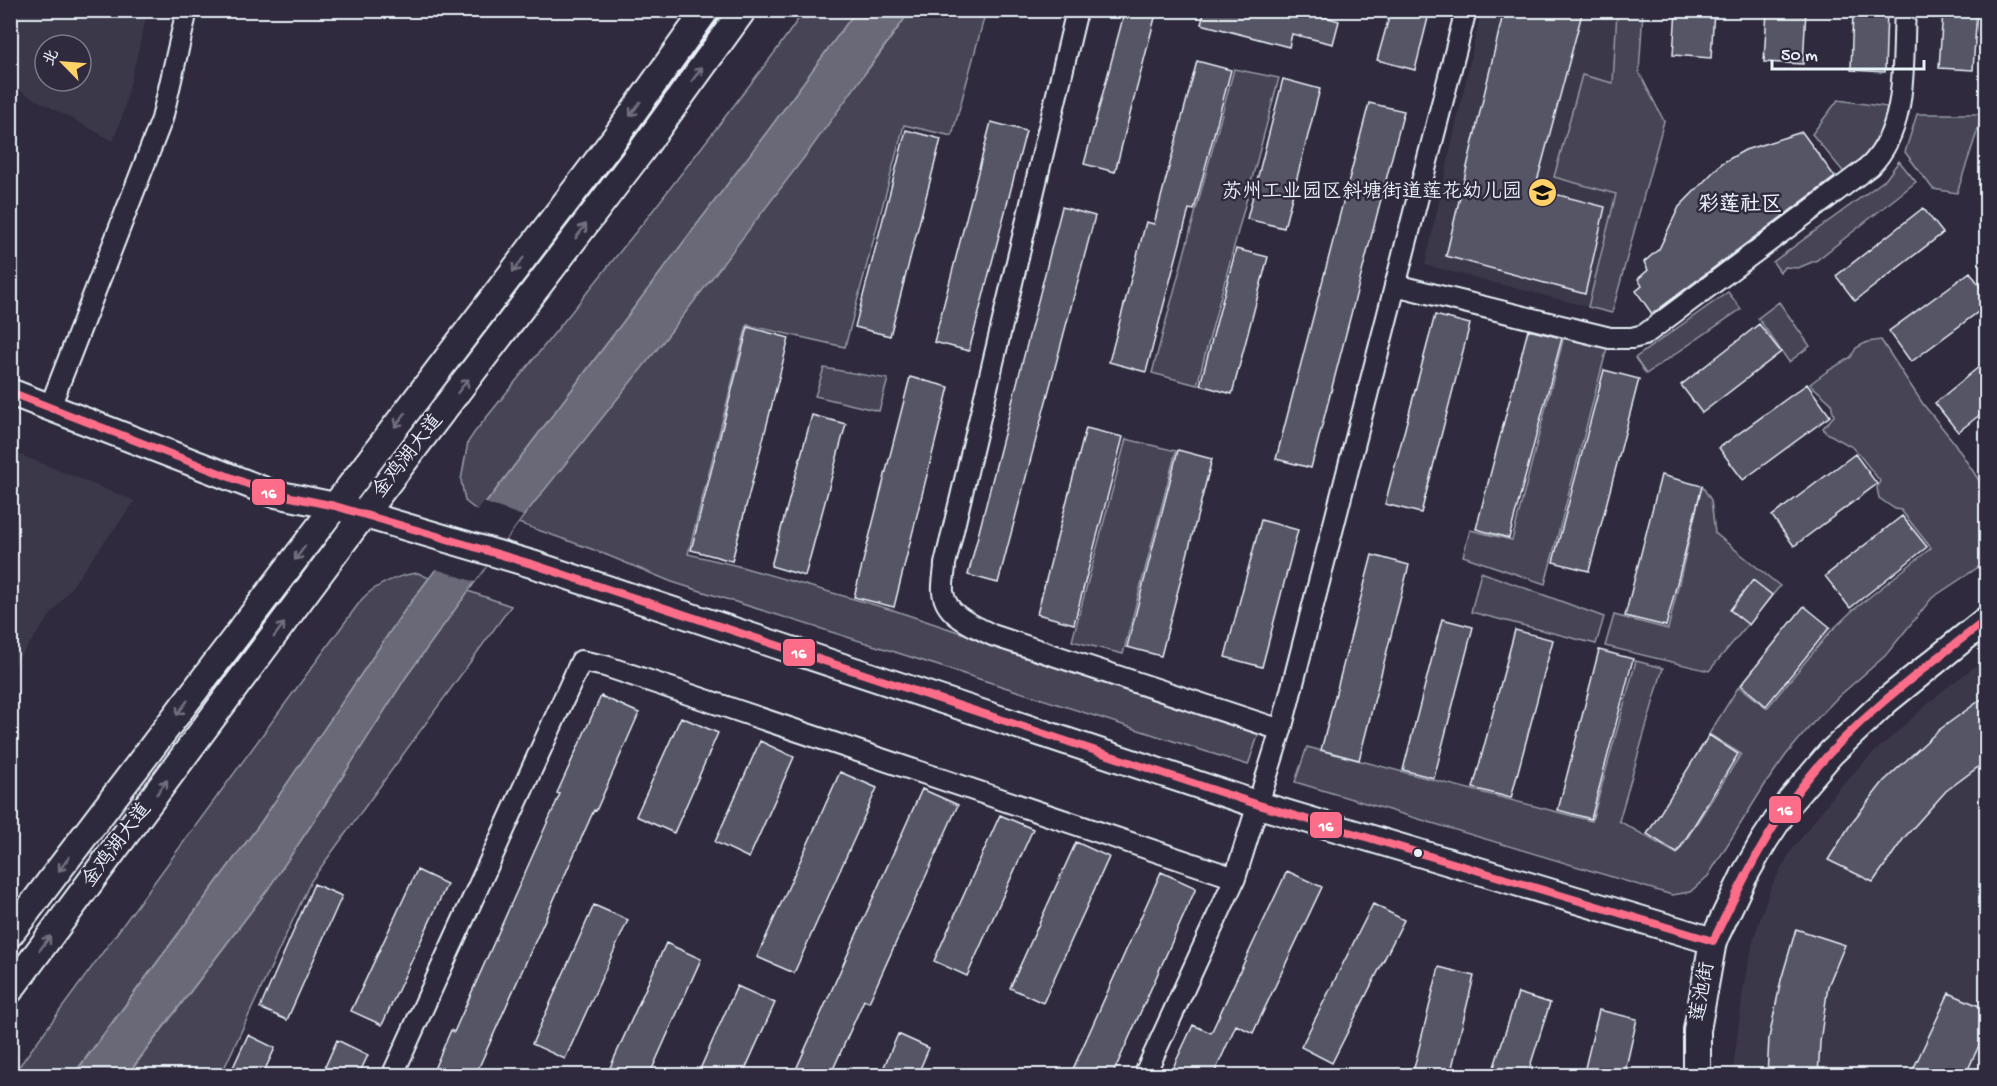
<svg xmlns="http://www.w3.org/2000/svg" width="1997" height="1086" viewBox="0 0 1997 1086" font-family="'Gochi Hand','LXGW WenKai TC',sans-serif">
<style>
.built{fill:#3b3749;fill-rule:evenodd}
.green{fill:#464455;stroke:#979aa6;stroke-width:1.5}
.water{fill:#696978;stroke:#9c9fab;stroke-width:1.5}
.pier{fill:#2f2a3d}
.building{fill:#575565;stroke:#e8f1f8;stroke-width:1.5}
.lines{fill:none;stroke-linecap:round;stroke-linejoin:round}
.minor-casing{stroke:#e8f1f8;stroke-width:24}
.major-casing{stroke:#e8f1f8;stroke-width:30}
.minor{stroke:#2f2a3d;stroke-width:20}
.major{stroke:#2f2a3d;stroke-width:26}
.bus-1-casing{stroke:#2f2a3d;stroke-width:12}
.bus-1{stroke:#fb6d88;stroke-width:8}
.oneway{stroke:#70707e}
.bus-dot{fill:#e8f1f8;stroke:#2f2a3d;stroke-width:2}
.labels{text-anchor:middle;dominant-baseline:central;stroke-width:5;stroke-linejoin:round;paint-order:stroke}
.poi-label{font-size:20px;fill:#e8f1f8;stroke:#2f2a3d;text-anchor:end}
.street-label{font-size:20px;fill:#e8f1f8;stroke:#2f2a3d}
.neighbourhood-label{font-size:21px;font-weight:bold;fill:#e8f1f8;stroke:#2f2a3d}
.line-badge{stroke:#2f2a3d;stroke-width:2}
.badge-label{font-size:16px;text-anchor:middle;font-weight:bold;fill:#fff}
</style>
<rect width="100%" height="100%" fill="#2f2a3d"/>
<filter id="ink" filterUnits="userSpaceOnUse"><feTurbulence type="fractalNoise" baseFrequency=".0167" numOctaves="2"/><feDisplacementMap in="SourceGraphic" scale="12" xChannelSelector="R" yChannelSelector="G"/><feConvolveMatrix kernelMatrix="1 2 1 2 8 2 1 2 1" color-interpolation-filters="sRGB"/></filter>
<g filter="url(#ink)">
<path class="built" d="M10,11h138l-26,106 -9,24 -102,-55zM45,45h36v36h-36z
M1481,11h162l-4,61 25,49 -52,192 -187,-48z
M11,451l124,50 -124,168z
M1986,658v417l-254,1 12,-93 11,-49 16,-47 20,-36 48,-63 31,-32 72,-65z"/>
<path class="green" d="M804,11h52l-86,117 -291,384 -14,-11 -4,-21 7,-38 6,-9 173,-215 128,-166z
M910,11h76l-34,125 -48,-11 -59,222 -98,-22 -59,229 50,12 158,45 363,122 -11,32 -350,-112 -226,-71 -75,-31 -79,-28 358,-464z
M1617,11h26l-4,61 25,49 -52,192 -24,-6 28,-113 -62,-17 28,-102 31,8z
M1234,69l45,9 -82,307 -45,-12z
M1838,100l56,8 -9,31 -39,36 -34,-41z
M1917,114h63l-1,12 -22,67 -24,-4 -28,-37z
M1899,161l17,21 -99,78 -19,8 -13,-1 -5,5 -7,-10 113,-83z
M1728,292l13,17 -95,65 -11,-16z
M1779,302l31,44 -21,16 -31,-44z
M1564,336l43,12 -62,236 -82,-28 7,-26 42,10z
M1881,340l42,64 30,37 33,50v71l-54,36 -47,58 -47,41 -26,27 -26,31 -20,28 -58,93 -18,16 -18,3 -377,-113 12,-35 285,74 44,-160 27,7 -44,153 58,33 64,-100 -32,-20 30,-48 28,22 63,-76 22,-21 79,-63 -30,-38 -6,-1 -16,-11 -2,-10 3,-7 -26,-33 -29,-16 -2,-4 11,-12 -3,-13 -21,-19 16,-12 25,-15 5,-9 11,-6z
M824,368l64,11 -9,32 -64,-15z
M1126,439l50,12 -53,203 -51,-13z
M1702,486l9,14 4,33 65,53 -71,85 -104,-25 9,-31 54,14z
M1481,572l123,45 -8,27 -125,-32z
M418,573l11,5 -27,36 -143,211 -186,250 -61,1 350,-477c14,-15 37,-24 56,-26z
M468,591l43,15 -200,275 -90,194 -94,1 141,-187 54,-80 84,-132z"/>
<path class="water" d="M856,11h54l-104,144 -140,183 -148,185 -112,154 -84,132 -54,80 -141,186 -54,1 186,-251 143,-211 368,-486z"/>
<path class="pier" d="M483,502l40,14 -48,66 -42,-14z"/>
<path class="building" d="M1125,10h32l-42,162 -31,-8z
M1205,10h96l38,11 -6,23 -41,-10 -3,13 -88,-23z
M1391,10h39l-15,60 -38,-10z
M1504,10h79l-48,179 70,18 -20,87 -139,-38z
M1676,10h38l-3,48 -38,-3z
M1767,10h39l-3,54 -39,-2z
M1853,10h34l-2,62 -34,-2z
M1943,10h34l-4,60 -34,-2z
M1197,61l34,9 -37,140 -5,-1 -43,163 -37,-10 37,-140 8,2z
M1283,79l37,10 -36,139 -37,-9z
M1369,103l35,8 -93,357 -35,-9z
M991,122l35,9 -57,220 -35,-9z
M906,130l35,9 -51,197 -35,-9z
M1802,132l33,45 -183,137 -16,-23 6,-5 -4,-7 10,-9 -4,-8 15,-13 20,-42 43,-44 23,-13z
M1062,207l33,9 -97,367 -30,-8z
M1923,208l20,25 -88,68 -19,-25z
M1236,249l32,8 -36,137 -32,-9z
M1970,272l16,23v11l-75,56 -22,-31z
M1435,315l35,9 -49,189 -36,-9z
M1759,324l22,28 -79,61 -21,-28z
M748,327l41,11 -57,223 -41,-11z
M1528,330l34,8 -53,200 -33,-9z
M1986,361v49l-28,22 -23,-29z
M1604,370l35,9 -50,192 -36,-9z
M910,377l39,10 -55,220 -40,-10z
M1807,384l23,32 -87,64 -24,-32z
M812,415l34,9 -41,152 -34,-10z
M1086,428l37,9 -49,187 -37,-10z
M1178,450l34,9 -51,197 -34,-9z
M1855,454l22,30 -83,62 -22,-30z
M1661,475l41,11 -36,140 -41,-10z
M1902,516l25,31 -77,61 -25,-32z
M1261,520l37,10 -36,137 -37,-10z
M1372,555l37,10 -50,195 -38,-10z
M1753,580l19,15 -23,30 -19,-15z
M1804,606l26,21 -64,79 -25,-21z
M1442,619l31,8 -39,151 -31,-8z
M1515,630l38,10 -42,158 -38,-10z
M1599,650l34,9 -42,160 -33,-9z
M601,696l38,17 -43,98 -2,-1 -119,266h-44l20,-46 3,2 106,-238 -3,-1z
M1986,696v65l-40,30 -42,47 -31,44 -45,-22 24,-38 32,-41 55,-51z
M681,717l37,16 -44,100 -38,-17z
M1709,735l29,19 -61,99 -30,-19z
M760,741l34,16 -45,101 -34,-16z
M840,772l37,16 -83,185 -37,-16z
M922,789l36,16 -89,197 -5,-2 -34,76h-37z
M1000,815l33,14 -66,147 -33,-15z
M1076,842l33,15 -66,146 -33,-15z
M417,870l30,14 -65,141 -31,-14z
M1287,871l35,16 -69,146 -17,-8 -23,51h-44l24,-51 18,8z
M1161,872l35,16 -84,188h-24l-15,-7z
M314,884l28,12 -55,124 -27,-12z
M1373,904l31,16 -72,143 -31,-16z
M594,905l34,15 -63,139 -33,-15z
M1796,929l49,16 -17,41 -8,56 -2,34h-51l2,-38 12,-58z
M666,943l35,16 -52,117h-28l-12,-6z
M1439,967l35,9 -24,100h-38z
M737,986l38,17 -33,73h-45z
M1518,993l32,10 -23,73h-36z
M1949,993l37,16v21l-21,46h-55z
M1599,1010l38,9 -13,57h-41z
M898,1034l31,14 -12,28h-37z
M248,1035l27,13 -13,28h-33z
M337,1040l31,15 -10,21h-37z"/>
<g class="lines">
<defs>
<path id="minor" d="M1395,285l215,53h22l12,-3 226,-169c39,-39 32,-104 35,-156
M50,407l112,-288 25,-109
M1281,730l185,-720
M392,1076l189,-415 24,5 630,212 46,-148 -289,-95c-19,-10 -46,-19 -49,-43 -1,-9 2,-19 2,-28l132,-554
M1144,1076l91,-198"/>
<path id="major" d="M10,392l261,101 64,13 200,59 724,240 454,136
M10,934l607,-799 89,-125
M10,990l353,-475 279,-365 101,-140
M1697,1076v-46l16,-89 31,-65 20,-35 27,-41 40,-47 55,-52 100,-81"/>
</defs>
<use href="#minor" class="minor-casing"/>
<use href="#major" class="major-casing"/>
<use href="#minor" class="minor"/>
<use href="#major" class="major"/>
<defs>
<path id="bus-1" d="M10,392l261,101 64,13 200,59 724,240 454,136c28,-57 56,-115 96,-164 50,-62 116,-109 177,-157"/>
</defs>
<use href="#bus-1" class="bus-1-casing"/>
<use href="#bus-1" class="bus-1"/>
</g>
<defs><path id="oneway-shaft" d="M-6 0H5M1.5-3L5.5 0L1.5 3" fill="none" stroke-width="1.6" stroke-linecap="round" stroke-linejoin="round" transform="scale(1.5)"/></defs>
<g class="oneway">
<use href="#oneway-shaft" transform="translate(697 74) rotate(-54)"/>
<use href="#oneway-shaft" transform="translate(635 109) rotate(126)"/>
<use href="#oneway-shaft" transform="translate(581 231) rotate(-53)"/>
<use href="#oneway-shaft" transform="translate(518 265) rotate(127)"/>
<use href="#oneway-shaft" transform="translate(463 386) rotate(-52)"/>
<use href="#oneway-shaft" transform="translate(400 420) rotate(128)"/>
<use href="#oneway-shaft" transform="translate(300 553) rotate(127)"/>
<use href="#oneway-shaft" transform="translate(279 630) rotate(-53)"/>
<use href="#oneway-shaft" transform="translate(182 708) rotate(127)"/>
<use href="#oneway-shaft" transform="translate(162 787) rotate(-53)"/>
<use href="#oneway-shaft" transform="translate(64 864) rotate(127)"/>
<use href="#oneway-shaft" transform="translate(45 943) rotate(-53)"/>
</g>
</g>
<defs>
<symbol id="school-disc" viewBox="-11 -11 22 22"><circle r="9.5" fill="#ffd166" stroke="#2f2a3d"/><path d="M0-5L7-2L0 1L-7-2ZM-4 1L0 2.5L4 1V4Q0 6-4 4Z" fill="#111"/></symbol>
</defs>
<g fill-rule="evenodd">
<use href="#school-disc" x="1526" y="176" width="33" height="33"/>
</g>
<circle class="bus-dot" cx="1418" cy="853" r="5"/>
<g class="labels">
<g class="poi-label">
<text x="1522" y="193">苏州工业园区斜塘街道莲花幼儿园</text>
</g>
<g class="street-label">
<text transform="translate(409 457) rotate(-52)">金鸡湖大道</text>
<text transform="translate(118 846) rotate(-53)">金鸡湖大道</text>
<text transform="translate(1704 992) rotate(-80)">莲池街</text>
</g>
<g class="neighbourhood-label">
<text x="1740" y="206">彩莲社区</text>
</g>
</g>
<g class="line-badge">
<rect x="251" y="478" width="35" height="28" rx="6" fill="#fb6d88"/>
<rect x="782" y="638" width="34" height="29" rx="6" fill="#fb6d88"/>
<rect x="1768" y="795" width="34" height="29" rx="6" fill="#fb6d88"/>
<rect x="1309" y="811" width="34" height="28" rx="6" fill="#fb6d88"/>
</g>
<g class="badge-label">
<text x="269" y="498">16</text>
<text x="799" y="658">16</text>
<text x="1785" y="815">16</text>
<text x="1326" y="831">16</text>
</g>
<rect width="1997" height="1086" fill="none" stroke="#2f2a3d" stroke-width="36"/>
<rect x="18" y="18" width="1961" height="1050" fill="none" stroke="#e8f1f8" stroke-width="2" filter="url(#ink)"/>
<g transform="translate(63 63) rotate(295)"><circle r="28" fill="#2f2a3d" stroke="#797a88" stroke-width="1.5"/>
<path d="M0-4.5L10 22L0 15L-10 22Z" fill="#ffd166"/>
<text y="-9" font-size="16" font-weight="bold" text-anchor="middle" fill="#e8f1f8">北</text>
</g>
<path d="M1772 60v9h152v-9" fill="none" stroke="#e8f1f8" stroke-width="3"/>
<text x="1781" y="60" font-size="18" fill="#e8f1f8" stroke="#2f2a3d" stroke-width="4.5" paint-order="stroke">50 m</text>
</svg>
